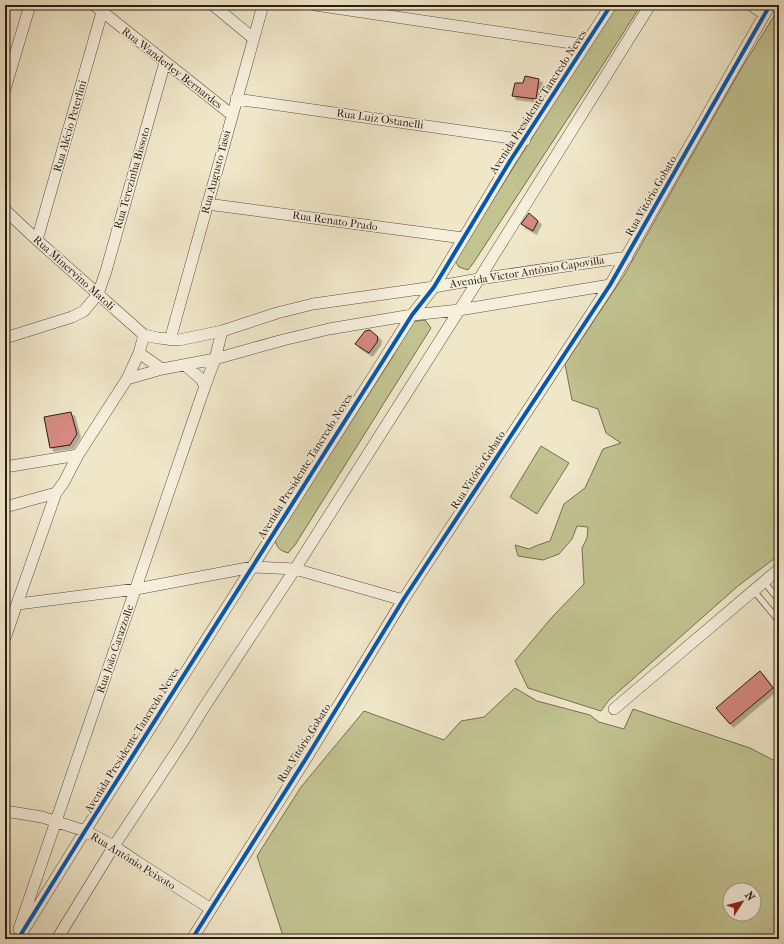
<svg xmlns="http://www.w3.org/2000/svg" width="784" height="944" viewBox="0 0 784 944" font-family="'IM FELL French Canon',serif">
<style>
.green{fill:#c1c391;stroke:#767052;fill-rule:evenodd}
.building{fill:#d6897f;stroke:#2c1c13;filter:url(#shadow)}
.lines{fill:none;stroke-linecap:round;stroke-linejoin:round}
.service-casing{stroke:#5d4f40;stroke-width:7}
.minor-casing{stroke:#5d4f40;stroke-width:12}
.service{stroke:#f5efdc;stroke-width:5.5}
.minor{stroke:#f5efdc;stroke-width:11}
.cycleway-casing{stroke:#f5efdc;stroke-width:6}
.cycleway{stroke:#0057b8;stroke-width:4}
.labels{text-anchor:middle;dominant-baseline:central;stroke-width:3;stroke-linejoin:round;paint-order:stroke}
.street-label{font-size:11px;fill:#2c1c13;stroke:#f5efdc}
</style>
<defs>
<filter id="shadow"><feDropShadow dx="3.5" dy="3.5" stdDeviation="0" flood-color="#0004"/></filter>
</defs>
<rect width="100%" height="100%" fill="#f0e7c9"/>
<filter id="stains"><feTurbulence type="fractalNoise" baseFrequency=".005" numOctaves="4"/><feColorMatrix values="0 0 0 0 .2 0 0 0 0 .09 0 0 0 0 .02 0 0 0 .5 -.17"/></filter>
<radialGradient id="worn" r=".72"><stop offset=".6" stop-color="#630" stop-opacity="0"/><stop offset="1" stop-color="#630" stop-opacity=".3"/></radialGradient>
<path class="green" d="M615,5h26l-37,58 -130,199 -6,8 -9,-3 -4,-6z
M779,8v547l-41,31 -129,114 -8,11 -73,-23 -13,-27 38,-45 31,-32 -2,-36 5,-10 1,-11 -11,-1 -5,13 -13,15 -16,6 -25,-4 -3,-11 14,4 9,-4 12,-4 14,-37 21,-16 18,-39 18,-6 -15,-10 -8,-24 -26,-9 -7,-36 58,-87 118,-208z
M425,320l6,8 -136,217 -7,8c-9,-3 -10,-4 -13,-13l117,-182 20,-36 5,-1z
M541,446l28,17 -32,51 -27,-17z
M515,688l22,13 53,14 9,7 25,7 9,-20 117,39 29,15v176h-495l-27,-83 44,-69 63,-76 80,29 17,-19 23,-4zM730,890h24v24h-24z"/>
<path class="building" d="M525,76l14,3 -3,20 -24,-3 3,-13h8z
M529,213l9,8 -5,10 -12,-7z
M370,330l8,7 -1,5 -8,11 -14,-9 10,-13z
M71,412l6,22 -7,11 -20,3 -6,-31z
M760,671l13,17 -43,36 -14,-16z"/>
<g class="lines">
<defs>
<path id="service" d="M764,582l15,18
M754,591l25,30"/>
<path id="minor" d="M94,5l138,110
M213,5l40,33
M315,5l270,40
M751,5l13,9
M5,89l25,-84
M236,99l289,41
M207,204l256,34
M5,210l32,30 107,95
M37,240l65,-228
M5,338l67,-21 12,-6 14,-17 8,-23 59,-209
M170,340l93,-335
M185,365l16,14 4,7
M162,369l-23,-16 5,-18 14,3 21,2 43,-9 55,-18 36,-9 121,-17 45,-8 148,-22
M127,379l35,-10 53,-10 68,-19 46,-11 83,-14 47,-5 151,-25
M5,467l73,-12
M5,507l51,-14
M18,604l118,-15 117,-22 42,2 108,31
M5,638l51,-145 8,-11 14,-27 49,-76 12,-26
M614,709l165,-140
M5,811l37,6 43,14 29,15 22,15 75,48
M19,929l186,-543 10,-27 7,-28
M18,939l67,-108 327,-516 22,-28 76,-126 101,-156
M57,939l57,-93 68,-103 21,-34 92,-140 184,-290 171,-274
M192,939l115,-182 96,-157 207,-315 160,-280"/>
</defs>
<use href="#service" class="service-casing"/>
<use href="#minor" class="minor-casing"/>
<use href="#service" class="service"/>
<use href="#minor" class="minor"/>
<defs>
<path id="cycleway" d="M18,939l67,-108 327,-516 22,-28 76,-126 101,-156
M192,939l115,-182 96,-157 207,-315 160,-280"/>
</defs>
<use href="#cycleway" class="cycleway-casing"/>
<use href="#cycleway" class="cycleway"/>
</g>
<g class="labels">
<g class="street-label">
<text transform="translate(172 68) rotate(38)">Rua Wanderley Bernardes</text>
<text transform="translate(538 102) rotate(-57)">Avenida Presidente Tancredo Neves</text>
<text transform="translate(380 119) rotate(8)">Rua Luiz Ostanelli</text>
<text transform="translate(70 126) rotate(-74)">Rua Alécio Peterlini</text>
<text transform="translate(216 172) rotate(-75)">Rua Augusto Tassi</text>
<text transform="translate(132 178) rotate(-74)">Rua Terezinha Bissoto</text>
<text transform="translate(651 196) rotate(-60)">Rua Vitório Gobato</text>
<text transform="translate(335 221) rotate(8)">Rua Renato Prado</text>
<text transform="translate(527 272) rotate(-9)">Avenida Victor Antônio Capovilla</text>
<text transform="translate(74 273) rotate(42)">Rua Minervino Matoli</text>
<text transform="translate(305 466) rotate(-58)">Avenida Presidente Tancredo Neves</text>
<text transform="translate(478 470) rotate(-57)">Rua Vitório Gobato</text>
<text transform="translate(115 649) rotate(-71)">Rua João Carazzolle</text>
<text transform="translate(132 740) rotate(-58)">Avenida Presidente Tancredo Neves</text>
<text transform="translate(304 743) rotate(-58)">Rua Vitório Gobato</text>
<text transform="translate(133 861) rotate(32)">Rua Antônio Peixoto</text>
</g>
</g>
<rect width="784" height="944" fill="none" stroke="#f0e7c9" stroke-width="20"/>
<rect x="6" y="6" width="772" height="932" fill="none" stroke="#2c1c13" stroke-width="2"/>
<rect x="10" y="10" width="764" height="924" fill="none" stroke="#2c1c13"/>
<g transform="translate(742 902) rotate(54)"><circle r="19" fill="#f5efdc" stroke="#a59b8c"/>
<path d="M0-3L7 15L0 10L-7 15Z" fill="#8f2418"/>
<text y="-6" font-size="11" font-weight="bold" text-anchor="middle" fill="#2c1c13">N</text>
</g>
<rect width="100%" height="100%" filter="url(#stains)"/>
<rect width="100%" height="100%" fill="url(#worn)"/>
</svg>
